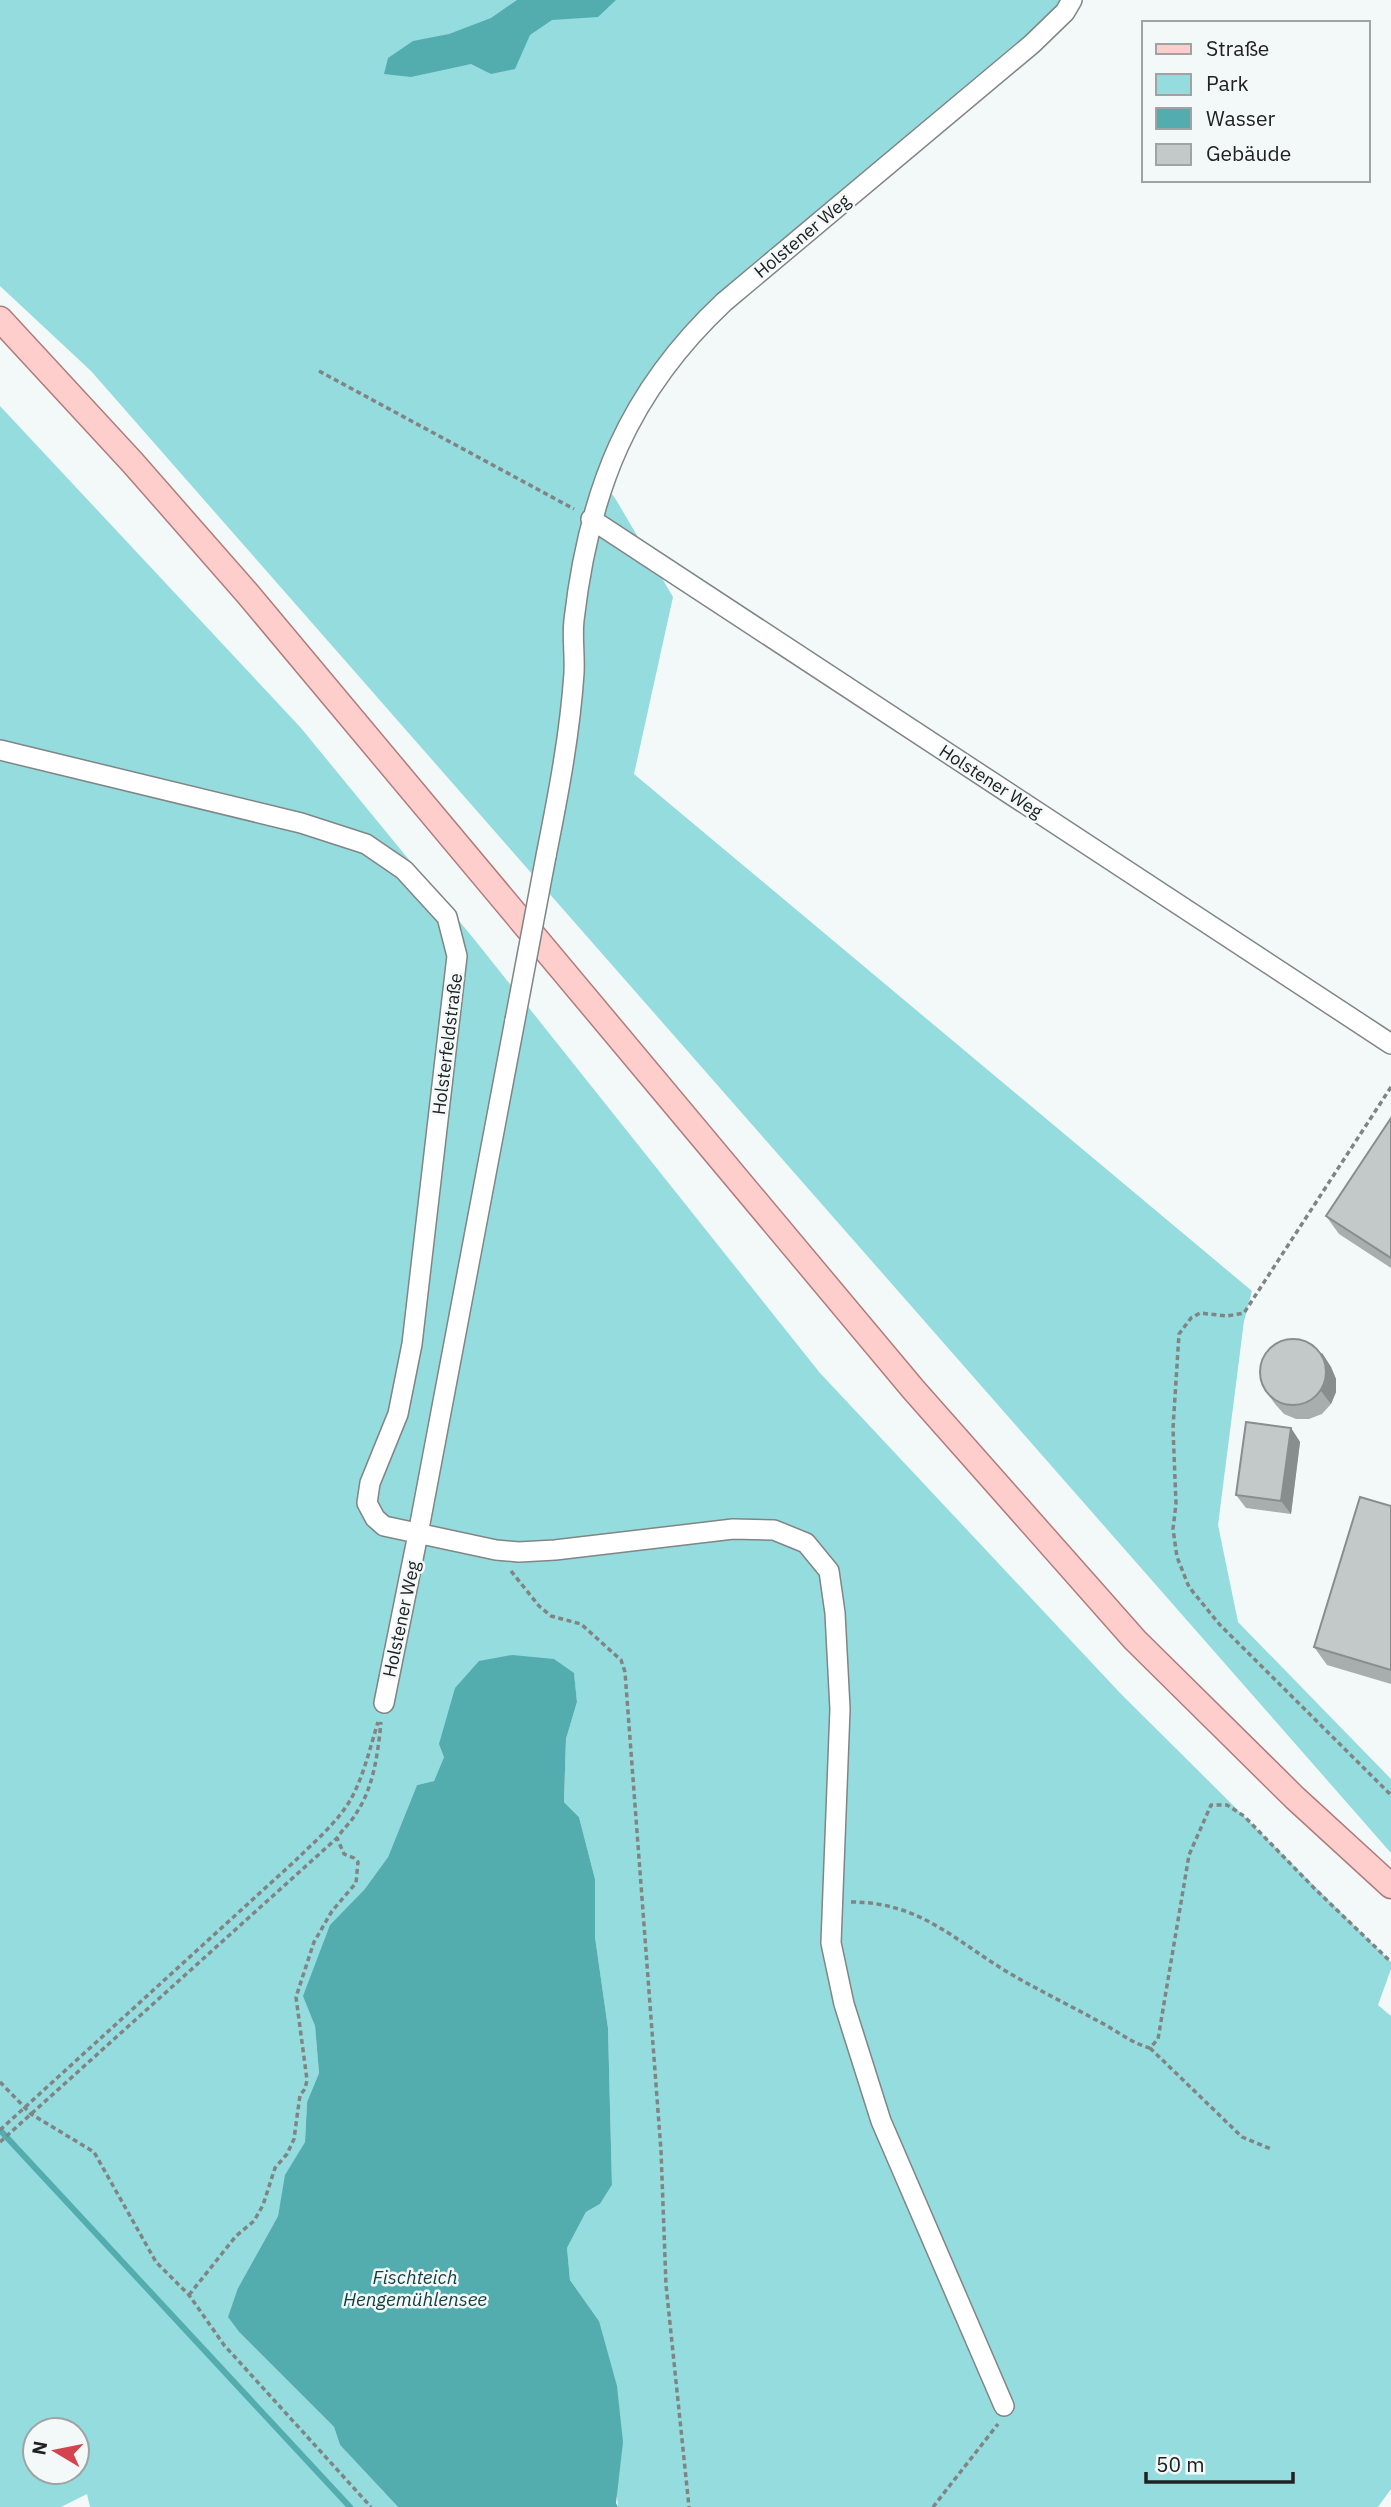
<svg xmlns="http://www.w3.org/2000/svg" width="1391" height="2507" viewBox="0 0 1391 2507" font-family="'IBM Plex Sans',sans-serif">
<style>
.green{fill:#94dcde;fill-rule:evenodd}
.water{fill:#53adaf}
.lines{fill:none;stroke-linecap:round;stroke-linejoin:round}
.stream{stroke:#53adaf;stroke-width:6}
.minor-casing{stroke:#808585;stroke-width:22}
.major-casing{stroke:#b07c7b;stroke-width:27}
.path{stroke:#818484;stroke-width:3.5;stroke-dasharray:5 3.5;stroke-linecap:butt}
.minor{stroke:#fff;stroke-width:19}
.major{stroke:#fececd;stroke-width:24}
.minor-bridge-casing{stroke:#808585;stroke-width:22;stroke-linecap:butt}
.minor-bridge{stroke:#fff;stroke-width:19}
.wall{fill:#a8adad}
.shaded-wall{fill:#888d8d}
.building{fill:#c3c9c9;stroke:#888d8d;stroke-width:2}
.labels{text-anchor:middle;dominant-baseline:central;stroke-width:5;stroke-linejoin:round;paint-order:stroke}
.street-label{font-size:18px;fill:#202222;stroke:#f3f9f9}
.water-label{font-size:19px;font-style:italic;fill:#133d3f;stroke:#f3f9f9}
</style>
<rect width="100%" height="100%" fill="#f3f9f9"/>
<path class="green" d="M0,0h1071l-381,330 -89,150 14,18 58,99 -39,177 618,517 -8,30 -26,204 20,97 153,157v74l-1300,-1482 -91,-85z
M0,406l301,322 177,216 342,429 301,321 270,268v7l-13,36 13,11v473l-13,18h-760l-19,-186 -29,-41 -3,-32 19,-36 14,-8 12,-19 -4,-157 -13,-91v-58l-16,-62 -15,-15 2,-63 11,-37 -3,-28 -20,-14 -110,97 -10,24 -17,4 -29,72 -24,33 -60,106 11,30 4,47 -12,29 -2,40 -19,33 -8,41 -40,72 2,45 94,94 6,18 58,62h-308l-3,-13 -26,13h-61zM35,2430h42v42h-42z"/>
<path class="water" d="M517,0h99l-18,17 -46,3 -22,15 -15,34 -24,5 -20,-10 -60,13 -27,-3 4,-16 25,-17 36,-7 42,-16z
M512,1655l42,4 20,14 3,29 -11,37 -2,63 15,15 16,62v58l13,91 4,157 -12,19 -14,8 -19,36 3,32 29,41 18,65 6,56 -7,61 2,4h-220l-58,-62 -6,-18 -94,-94 -12,-16 10,-29 40,-72 7,-41 20,-33 2,-40 12,-29 -4,-47 -12,-30 27,-71 34,-35 24,-33 29,-72 17,-4 10,-24 -5,-13 16,-56 24,-27z"/>
<g class="lines">
<path class="stream" d="M0,2130l350,377"/>
<defs>
<path id="minor" d="M591,519l800,525
M0,750l301,73 65,21 38,26 43,47 10,39 -45,388 -14,70 -28,69 -3,20 8,15 9,8 112,24 23,2 36,-2 178,-21 41,1 32,13 23,28 6,42 5,96 -9,234 13,61 37,117 123,285
M546,856c12,-60 24,-122 28,-183 1,-18 -2,-36 0,-53 15,-130 54,-228 150,-318l308,-258 33,-32 7,-12
M384,1703l34,-169 97,-514"/>
<path id="major" d="M0,319l133,144 114,130 666,796 222,251 160,158 96,88"/>
</defs>
<use href="#minor" class="minor-casing"/>
<use href="#major" class="major-casing"/>
<path class="path" d="M319,371l255,138
M1391,1087l-147,226 -17,3 -27,-3 -9,5 -12,16 -6,94 3,76 -3,25 4,28 12,30 31,38 171,170
M511,1571l28,35 12,10 30,8 40,36 4,12 36,479 5,134 23,222
M851,1902c69,0 103,38 158,71 29,17 60,32 89,48 18,9 33,22 52,27l8,-9 31,-184 22,-50h16l17,11 70,72 77,74
M1150,2048l92,89 29,12
M0,2082l31,32 63,38 62,110 33,33 35,50 147,162
M0,2130l296,-270c19,-19 41,-37 55,-61 13,-24 19,-51 27,-77
M0,2142l337,-304c6,-9 15,-17 20,-26 17,-26 21,-60 24,-90
M189,2295l47,-59 18,-15 9,-16 12,-37 12,-14 7,-15 6,-44 5,-6 2,-9 -11,-83 18,-55 18,-31 24,-28 2,-21 -4,-4 -10,-4 -7,-16
M933,2507l65,-83"/>
<use href="#minor" class="minor"/>
<use href="#major" class="major"/>
<defs>
<path id="minor-bridge" d="M515,1020l31,-164"/>
</defs>
<use href="#minor-bridge" class="minor-bridge-casing"/>
<use href="#minor-bridge" class="minor-bridge"/>
</g>
<path class="wall" d="M1391,1118v150l-52,-34 -13,-18z
M1322,1353l9,14 5,12v13l-5,12 -9,10 -13,5h-13l-12,-5 -9,-10 -10,-14z
M1291,1428l9,14 -9,72 -45,-6 -10,-13z
M1391,1506v178l-64,-19 -13,-18z"/>
<path class="shaded-wall" d="M1322,1353l9,14 5,12v13l-5,12 -10,-13z
M1291,1428l9,14 -9,72 -10,-13z"/>
<path class="building" d="M1391,1118v140l-65,-42z
M1260 1372a33 33 0 1 1 66 0a33 33 0 1 1-66 0Z
M1246,1422l45,6 -10,73 -45,-6z
M1360,1497l31,9v164l-77,-23z"/>
<g class="labels">
<g class="street-label">
<text transform="translate(802 236) rotate(-40)">Holstener Weg</text>
<text transform="translate(991 781) rotate(33)">Holstener Weg</text>
<text transform="translate(447 1044) rotate(-83)">Holsterfeldstraße</text>
<text transform="translate(401 1619) rotate(-78)">Holstener Weg</text>
</g>
<g class="water-label">
<text x="415" y="2277">Fischteich<tspan x="415" dy="22">Hengemühlensee</tspan></text>
</g>
</g>
<rect x="1142" y="21" width="228" height="161" fill="#f3f9f9" stroke="#9fa3a3" stroke-width="2"/>
<rect x="1156" y="44" width="35" height="10" fill="#fececd" stroke="#9fa3a3" stroke-width="2"/>
<text x="1206" y="56" font-size="21" fill="#202222">Straße</text>
<rect x="1156" y="74" width="35" height="21" fill="#94dcde" stroke="#9fa3a3" stroke-width="2"/>
<text x="1206" y="91" font-size="21" fill="#202222">Park</text>
<rect x="1156" y="108" width="35" height="21" fill="#53adaf" stroke="#9fa3a3" stroke-width="2"/>
<text x="1206" y="126" font-size="21" fill="#202222">Wasser</text>
<rect x="1156" y="144" width="35" height="21" fill="#c3c9c9" stroke="#9fa3a3" stroke-width="2"/>
<text x="1206" y="161" font-size="21" fill="#202222">Gebäude</text>
<g transform="translate(56 2451) rotate(280)"><circle r="33" fill="#f3f9f9" stroke="#9fa3a3" stroke-width="2"/>
<path d="M0-5L12 26L0 18L-12 26Z" fill="#d4444e"/>
<text y="-10" font-size="19" font-weight="bold" text-anchor="middle" fill="#202222">N</text>
</g>
<path d="M1146 2472v10h147v-10" fill="none" stroke="#202222" stroke-width="3.5"/>
<text x="1156" y="2472" font-size="21" fill="#202222" stroke="#f3f9f9" stroke-width="5" paint-order="stroke">50 m</text>
</svg>
